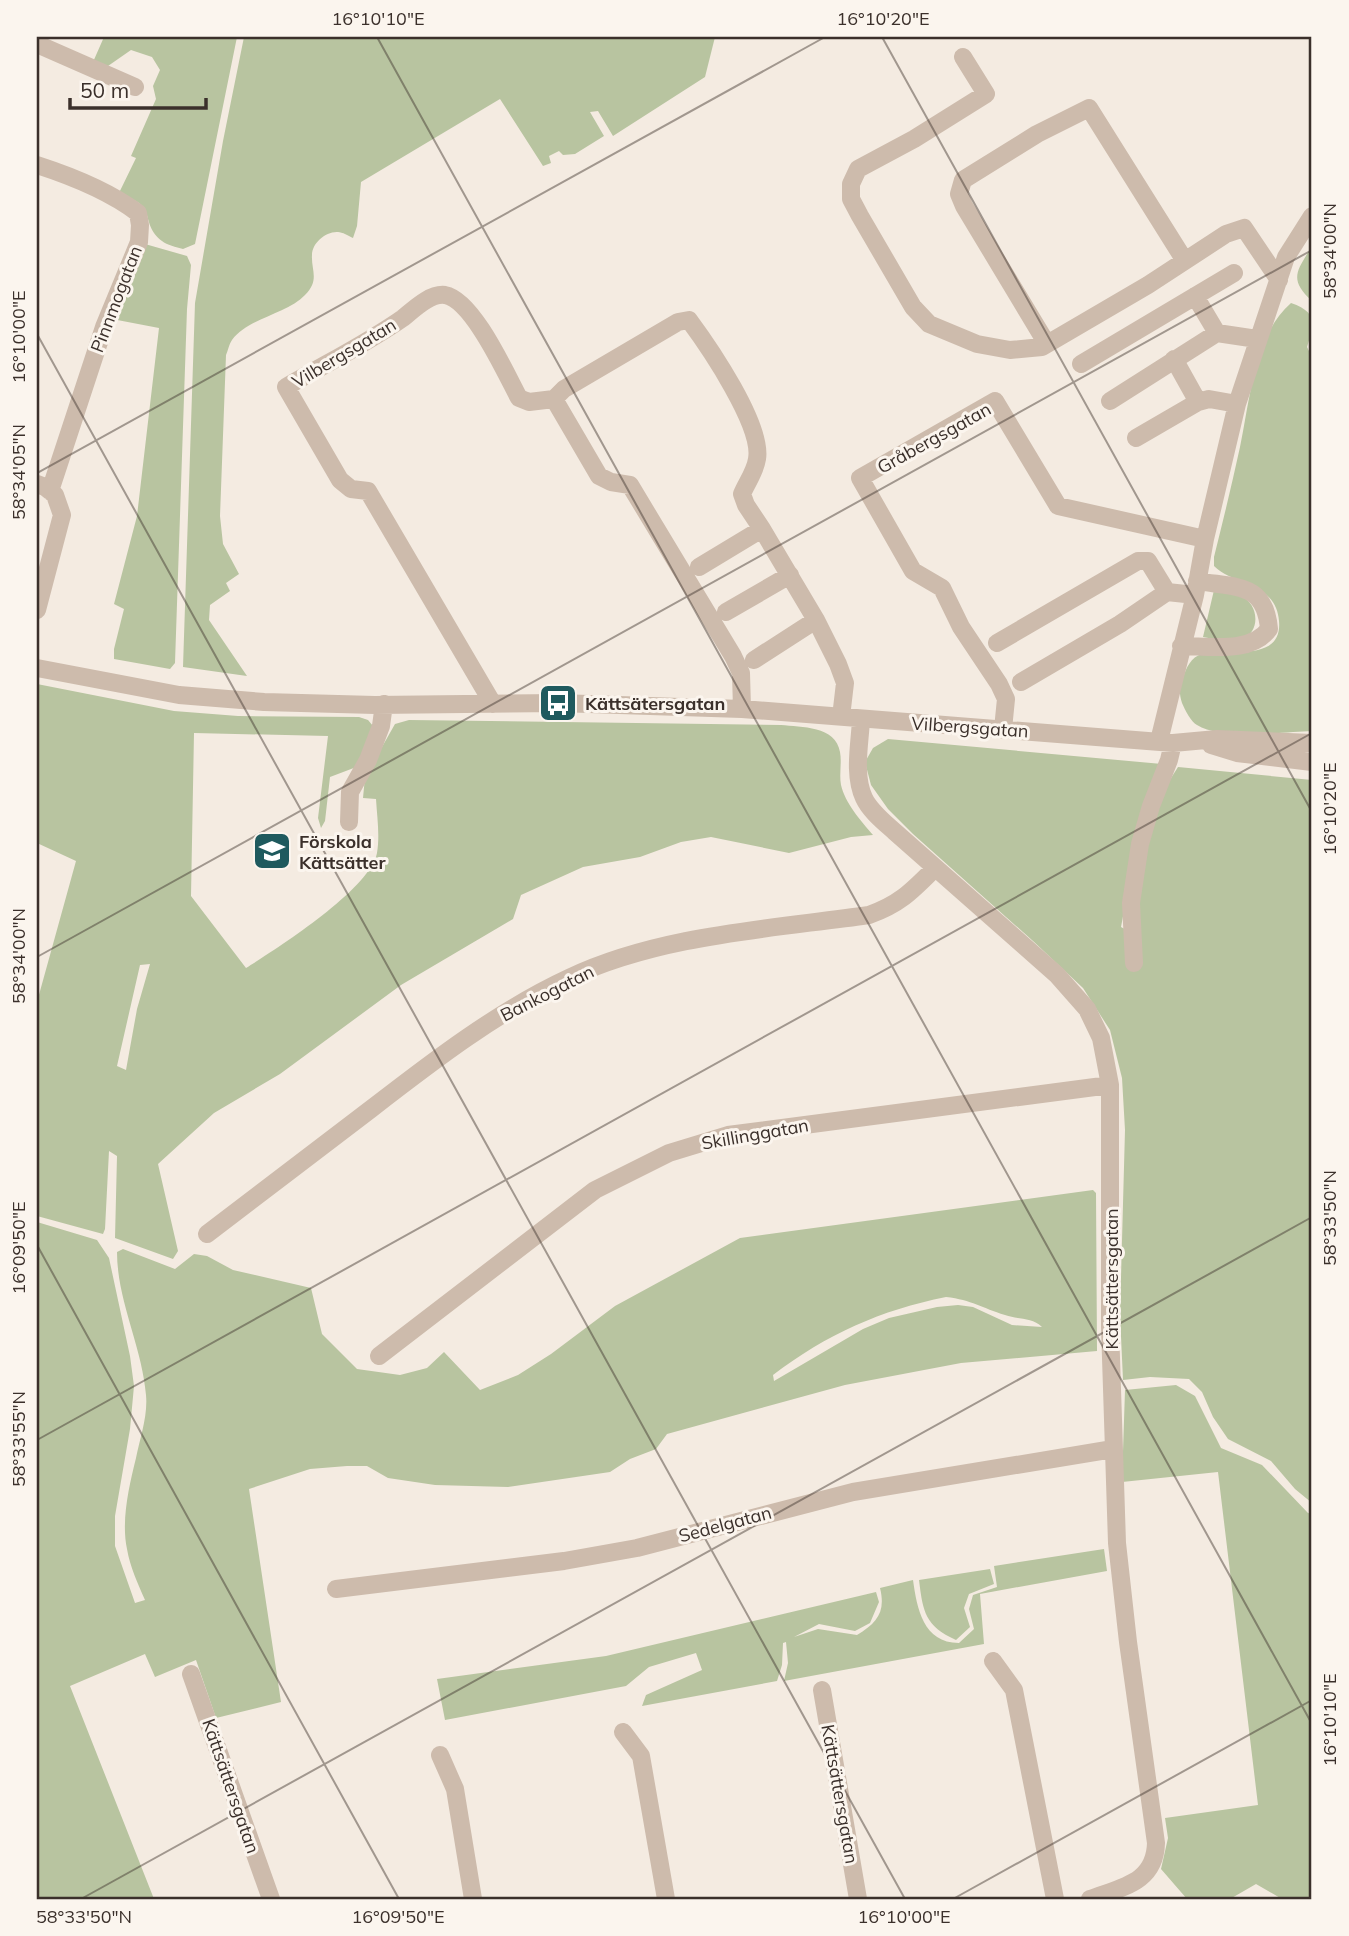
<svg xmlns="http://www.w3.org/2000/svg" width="1349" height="1936" viewBox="0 0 1349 1936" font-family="Mulish,sans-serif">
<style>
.green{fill:#b8c4a0;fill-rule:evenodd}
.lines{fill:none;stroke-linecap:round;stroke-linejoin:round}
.minor{stroke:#cdbbac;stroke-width:18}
.ticks{fill:none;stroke:#3b302b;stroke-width:2;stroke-opacity:0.45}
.labels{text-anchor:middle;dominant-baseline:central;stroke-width:6;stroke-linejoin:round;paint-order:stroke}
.street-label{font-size:18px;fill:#3b302b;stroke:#fbf5ee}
.poi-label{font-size:18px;font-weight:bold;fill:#3b302b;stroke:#fbf5ee;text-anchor:start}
.neatline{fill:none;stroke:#3b302b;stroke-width:2.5}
.ticks-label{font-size:18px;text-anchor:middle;fill:#3b302b}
</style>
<rect width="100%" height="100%" fill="#f4ebe1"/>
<path class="green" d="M104,37h133l-42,207 -12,5c-7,-2 -16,-4 -21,-8 -24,-19 -2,-37 -44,-46l18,-37 -5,-2 25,-57 -3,-13 7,-16 -8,-13 -21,-7 -23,16 -15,-4z
M244,37h471l-10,40 -92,59 -15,-25 -8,1 14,24 -29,18 -12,1 -4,-4 -10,5 2,7 -8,3 -43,-67 -139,83 -4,44 -4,12c-4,-2 -11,-6 -15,-6 -12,-1 -26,11 -26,23 -1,15 8,25 -7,40 -18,19 -57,23 -73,45 -3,4 -4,11 -6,15l-6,161 3,28 16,30 -13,9 4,8 -20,14 -1,15 38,56 -64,-9 12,-364 28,-162z
M145,244l42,12 4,9 -4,44 -12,354 -5,6 -56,-10v-10l10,-40 -10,-5 23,-88 22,-188 -47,-9z
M1312,246v55c-24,-22 -15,-30 0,-55z
M1291,303c26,9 24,20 16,44l5,10v374c-29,1 -91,9 -115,-6 -6,-3 -12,-15 -15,-22 -3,-10 -3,-16 1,-25 3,-10 8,-21 19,-24 23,-6 81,10 77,-33 -3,-39 -45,-35 -65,-55v-9c9,-36 18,-73 26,-110 10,-46 14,-112 51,-144z
M1214,590c9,2 19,3 27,6 18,8 20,36 1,43 -12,4 -26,0 -39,-2z
M37,684l137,27 64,5 121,1 9,3 5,6 -14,40 -29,11 -5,44 -4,7 -3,-10 10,-82 -134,-3 -3,163 55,72c32,-20 124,-79 131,-115 3,-17 0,-37 -1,-54l-13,-1 2,-21 30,-53 14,-4 372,5c20,2 55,1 59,27 2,11 -1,22 1,33 4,18 20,36 32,50l-22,2 -62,16 -78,-16 -30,5 -41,15 -57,10 -62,28 -8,24 -112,66 -121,89 -66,39 -56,51 20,87 -5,8 -58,-21 2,-82 -8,-5 -4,78 -2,5 -66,-18v-214l39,-141 -39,-18v-85l2,-8 -2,-1zM150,964l-13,45 -11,61 -9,-4 23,-101z
M888,739l274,25 -36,136 -5,27 14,8c8,-58 9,-118 43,-168l134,13v723l-17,-14 -24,-28 -43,-22 -15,-22 -11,-25 -13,-13 -39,-2 -27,3 -3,-66 5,-184 -3,-52 -12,-48 -27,-42 -50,-47 -120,-107 -25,-25 -17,-24 -6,-23 8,-14z
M1093,1190l3,3 1,158 -136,12 -116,22 -178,49 -11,15 -26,10 -20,13 -102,15 -73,-2 -47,-7 -21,-12h-20l-37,3 -61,20 32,213 -65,16 -20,-58 -41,17 -10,-23 -75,32 84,213h-117v-677l60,18 12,18 21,98 4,30 -4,43 -15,87v30l20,57 10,-3c-7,-16 -15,-33 -18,-51 -6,-28 2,-63 9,-91 4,-20 12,-42 10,-63 -4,-49 -29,-94 -29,-143l6,-3 52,20 19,-15 13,2 26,14 78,18 11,46 35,35 43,6 27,-7 17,-16 36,38 38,-15 33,-21 64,-48 125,-68zM946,1297c26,3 36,11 59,18 14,5 27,2 37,12l-30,-2 -39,-18 -15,-2 -21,2 -48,11 -26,11 -89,52 -1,-6c54,-41 108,-65 173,-78z
M1176,1385l19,11 26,52 41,17 46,48 4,1v385h-30l-26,-15 -26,15h-43l-26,-30 7,-31 -3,-20 93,-13 -40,-333 -96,10 3,-92z
M1104,1549l3,22 -127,23 4,50 -200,37 4,-18 -2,-21 -3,1 -1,22 -5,16 -135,25 4,-11 56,-25 -6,-17 -47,14 -23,19 -181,34 -8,-41 169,-23 270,-64 3,10 -9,21 -15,8 -36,-7 -25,13 24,-8 39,6c20,-12 29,-23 23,-47l33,-8c4,28 10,63 46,63l15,-14 -5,-20 4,-14 24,-8 -3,-21z
M990,1569l4,15 -25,10 -5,14 6,19 -14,13c-31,-14 -33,-28 -37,-60z"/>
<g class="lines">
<path class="minor" d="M37,44l98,43
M963,57l23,37 -72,45 -56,30 -7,15v15l9,17 53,91 16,17 48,20 33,6 32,-3 106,-62 78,-51 18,-6 35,52
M37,165c34,11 72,26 101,48l2,12 -1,17 -35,85 -54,164
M1195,296l22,37 40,6
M1047,344l-83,-138 -5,-12 4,-14 74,-46 52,-26 96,153
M1174,359l24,43
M1081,364l153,-91
M1110,401l107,-68
M1136,438l62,-36 11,-3 28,5
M37,484l8,3 10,8 7,20 -25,95
M699,567l63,-38 54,91 22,44 7,19 -4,34
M726,612l64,-37
M997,643l141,-82h10l19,31 28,3
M1181,646c28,0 70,8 88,-17 -4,-47 -33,-41 -72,-48
M754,660l62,-40
M37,668l142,27 85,7 111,3 183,-2 184,6 431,34 44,-4 95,4
M1021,682l99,-58 47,-32
M493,704l-125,-213 -17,-2 -11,-9 -54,-93c39,-23 80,-43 117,-69 10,-8 27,-25 42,-23 28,5 61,79 74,103l10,4 25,-3
M742,709l-1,-36 -8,-17 -103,-171 -19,-3 -12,-6 -45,-77 10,-10 114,-67 11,-2c20,27 74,106 68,139 -2,13 -10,23 -15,35l4,11 16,24
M861,719c-1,25 -8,55 3,79 6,13 20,24 31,34l162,143 30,34 14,29 9,47v242l7,216 11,99 28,201c-1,40 -34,44 -66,56
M1003,729l3,-30 -7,-15 -38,-57 -19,-39 -29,-17 -53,-93 135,-77 63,105 147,33
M1159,741l36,-146 10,-56 32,-135 49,-147 26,-41
M1211,745l26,8 75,9
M349,822l1,-30 18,-32 13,-34 3,-22
M1134,963l-3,-60 9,-59 11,-38 18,-46 4,-17
M207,1234c55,-42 109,-83 164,-125 62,-48 127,-98 198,-131 90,-43 202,-49 300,-63 31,-11 43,-24 66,-47
M379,1356l216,-166 74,-37 59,-18 382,-50
M336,1589l228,-28 73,-13 216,-56 260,-43
M993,1661l21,29 41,209
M191,1674l80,225
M822,1690l36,209
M623,1732l18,24 25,143
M440,1755l15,34 18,110"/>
</g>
<path class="ticks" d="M377,37l935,1687M882,37l430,775M37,334l868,1565M37,473l788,-436M37,957l1275,-707M37,1245l362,654M37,1440l1275,-707M81,1899l1231,-682M953,1899l359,-199"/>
<defs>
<symbol id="bus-square" viewBox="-11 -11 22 22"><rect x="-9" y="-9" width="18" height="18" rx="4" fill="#1f5a5e" stroke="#fbf5ee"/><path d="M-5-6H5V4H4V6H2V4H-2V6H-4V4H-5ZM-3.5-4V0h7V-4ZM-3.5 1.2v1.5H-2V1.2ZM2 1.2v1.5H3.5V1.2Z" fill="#fff"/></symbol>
<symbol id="school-square" viewBox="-11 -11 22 22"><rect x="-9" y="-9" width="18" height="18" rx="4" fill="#1f5a5e" stroke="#fbf5ee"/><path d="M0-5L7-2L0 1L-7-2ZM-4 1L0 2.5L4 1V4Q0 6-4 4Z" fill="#fff"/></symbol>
</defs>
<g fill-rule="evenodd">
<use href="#bus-square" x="536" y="681" width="44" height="44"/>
<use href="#school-square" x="250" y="829" width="44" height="44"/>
</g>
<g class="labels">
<g class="street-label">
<text transform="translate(116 299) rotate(-69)">Pinnmogatan</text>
<text transform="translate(344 353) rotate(-31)">Vilbergsgatan</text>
<text transform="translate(934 438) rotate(-29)">Gråbergsgatan</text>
<text transform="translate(970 727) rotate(4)">Vilbergsgatan</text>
<text transform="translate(547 993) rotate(-27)">Bankogatan</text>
<text transform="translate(755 1134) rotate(-10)">Skillinggatan</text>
<text transform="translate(1111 1279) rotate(-90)">Kättsättersgatan</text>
<text transform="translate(725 1524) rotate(-15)">Sedelgatan</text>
<text transform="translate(231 1786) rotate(71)">Kättsättersgatan</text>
<text transform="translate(840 1794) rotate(80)">Kättsättersgatan</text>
</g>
<g class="poi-label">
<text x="585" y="703">Kättsätersgatan</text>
<text x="299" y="841">Förskola<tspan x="299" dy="21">Kättsätter</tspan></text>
</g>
</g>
<rect width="1349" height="1936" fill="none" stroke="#fbf5ee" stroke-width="77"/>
<path d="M70 98v10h136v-10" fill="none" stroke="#3b302b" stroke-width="3.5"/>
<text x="80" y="98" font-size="21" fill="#3b302b" stroke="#fbf5ee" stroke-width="5" paint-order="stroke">50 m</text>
<rect x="38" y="38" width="1272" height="1860" class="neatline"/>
<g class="ticks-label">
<text x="378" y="25">16°10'10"E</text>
<text x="883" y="25">16°10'20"E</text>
<text transform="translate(1330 251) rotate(-90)" y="6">58°34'00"N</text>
<text transform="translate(19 337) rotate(-90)" y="6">16°10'00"E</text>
<text transform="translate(19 472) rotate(-90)" y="6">58°34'05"N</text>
<text transform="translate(1330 809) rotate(-90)" y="6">16°10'20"E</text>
<text transform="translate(19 956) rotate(-90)" y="6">58°34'00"N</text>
<text transform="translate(1330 1218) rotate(-90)" y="6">58°33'50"N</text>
<text transform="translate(19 1248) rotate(-90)" y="6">16°09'50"E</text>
<text transform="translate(19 1439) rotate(-90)" y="6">58°33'55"N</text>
<text transform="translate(1330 1720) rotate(-90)" y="6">16°10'10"E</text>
<text x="84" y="1923">58°33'50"N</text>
<text x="398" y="1923">16°09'50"E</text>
<text x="904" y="1923">16°10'00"E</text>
</g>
</svg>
